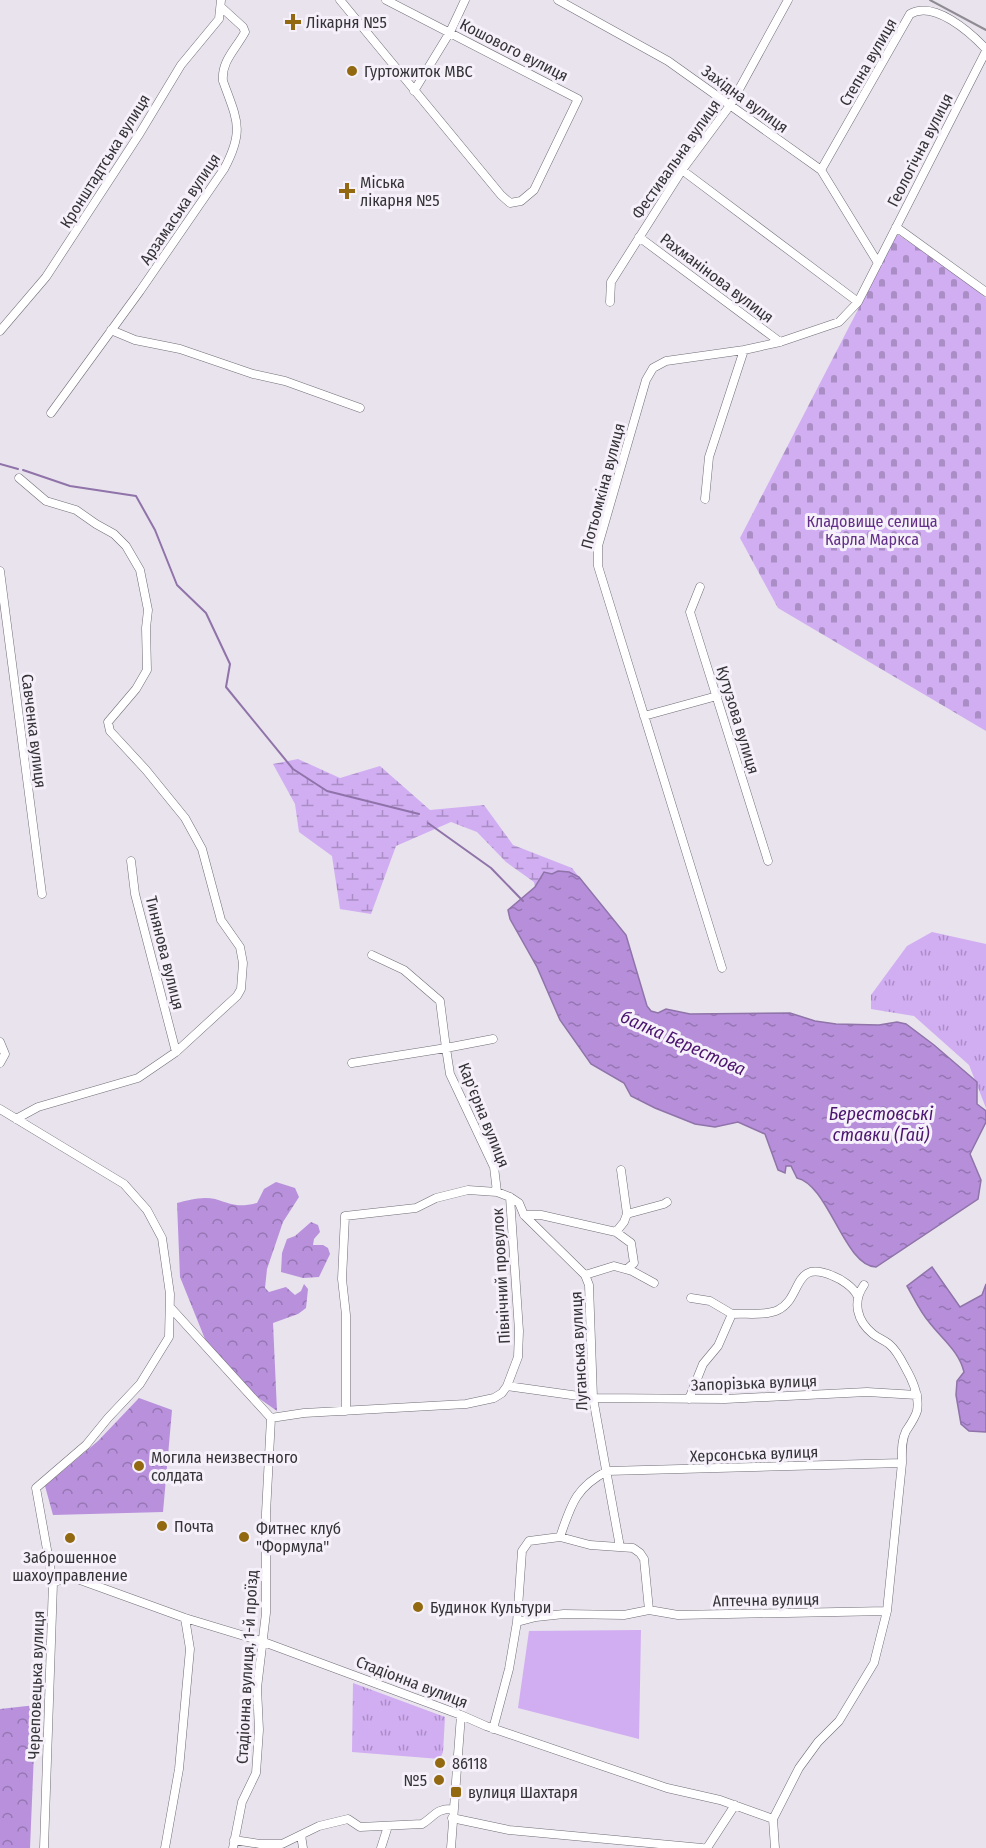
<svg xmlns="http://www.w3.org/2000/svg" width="986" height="1848" viewBox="0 0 986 1848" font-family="'Fira Sans Condensed',sans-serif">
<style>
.forest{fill:url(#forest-crowns)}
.wetland{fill:url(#wetland-marsh)}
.cemetery{fill:url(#cemetery-stones)}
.park{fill:url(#park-tufts)}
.pitch{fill:#d1adf2}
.water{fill:url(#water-ripples);stroke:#8f73a9;stroke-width:1.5}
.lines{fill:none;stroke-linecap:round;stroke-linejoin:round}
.stream{stroke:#8f73a9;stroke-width:2}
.minor-casing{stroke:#716d76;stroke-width:9}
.minor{stroke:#fff;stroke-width:8}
.rail{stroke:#8f8b92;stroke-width:2}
.poi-dot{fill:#926911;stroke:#f5f0fa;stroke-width:2}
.labels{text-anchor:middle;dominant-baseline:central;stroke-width:6;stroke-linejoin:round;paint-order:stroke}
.poi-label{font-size:16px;fill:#353337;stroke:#f5f0fa;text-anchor:start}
.street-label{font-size:16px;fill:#353337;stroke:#f5f0fa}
.park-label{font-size:16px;fill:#622e87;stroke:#f5f0fa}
.water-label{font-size:18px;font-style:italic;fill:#4b146e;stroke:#f5f0fa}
</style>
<defs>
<pattern id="forest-crowns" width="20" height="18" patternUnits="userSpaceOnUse" patternTransform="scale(1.5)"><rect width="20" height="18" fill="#b890dc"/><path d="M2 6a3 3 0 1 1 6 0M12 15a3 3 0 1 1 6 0" fill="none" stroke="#9676b3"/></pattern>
<pattern id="wetland-marsh" width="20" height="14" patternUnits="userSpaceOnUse" patternTransform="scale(1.5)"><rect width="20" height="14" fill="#d1adf2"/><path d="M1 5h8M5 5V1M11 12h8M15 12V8" fill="none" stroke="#aa8dc5"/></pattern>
<pattern id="cemetery-stones" width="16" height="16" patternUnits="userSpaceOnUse" patternTransform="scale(1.5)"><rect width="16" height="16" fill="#d1adf2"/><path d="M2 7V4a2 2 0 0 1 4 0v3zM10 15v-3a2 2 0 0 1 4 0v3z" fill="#aa8dc5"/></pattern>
<pattern id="park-tufts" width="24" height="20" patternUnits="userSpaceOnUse" patternTransform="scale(1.5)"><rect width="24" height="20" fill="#d1adf2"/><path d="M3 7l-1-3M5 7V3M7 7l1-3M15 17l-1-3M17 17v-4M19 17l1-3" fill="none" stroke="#aa8dc5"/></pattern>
<pattern id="water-ripples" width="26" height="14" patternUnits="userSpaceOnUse" patternTransform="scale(1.5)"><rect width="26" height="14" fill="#b68eda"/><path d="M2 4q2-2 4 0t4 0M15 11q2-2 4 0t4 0" fill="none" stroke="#9575b2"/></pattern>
</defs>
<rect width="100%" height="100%" fill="#e8e3ed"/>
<path class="forest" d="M276,1182l19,6 4,9 -16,25 -16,47 -2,19 4,4 17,-5 9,8 6,-4 3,-7 4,5 -2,19 -8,6 -25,9 4,88 -41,-29 -27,-33 -29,-72 -3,-74c11,-3 26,-7 38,-4 17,5 22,9 42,4l7,-14z
M311,1222l7,3 2,7 -6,7 -1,6h10l5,3 2,6 -11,23 -16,1 -22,-6 1,-19 5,-14 8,-3z
M139,1398l33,12 -9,102 -110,3 -8,-29 53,-45z
M36,1705l-6,143h-30v-139z"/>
<path class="wetland" d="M298,759l42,19 40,-12 50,44 54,-5 29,40 59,23 7,9c-14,-7 -20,-1 -35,-5l-9,15 -1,-5 -28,-20 -29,-30 -26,-10 -55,24 -25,68 -31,-5 -8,-53 -33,-24 -4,-28 -22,-40z"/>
<path class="cemetery" d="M897,234l56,38 33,26v433l-208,-123 -38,-70z"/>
<path class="park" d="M932,932l54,12v164l-17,-43 -55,-49 -43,-7v-14l36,-49z
M353,1683l92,34 -2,35 -3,7 -88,-7z"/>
<path class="pitch" d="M641,1630l-2,109 -121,-31 11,-77z"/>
<path class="water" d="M558,871l11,1 10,5 47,58 21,71 4,5 7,2 8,-4 24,5 100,-1 25,8 21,3 43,1 18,-3 9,2 28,21 43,37v22l9,7v11l-16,32 11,26 -3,19 -102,68c-32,-1 -47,-82 -79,-89l-6,-12h-5l-1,7 -7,-3 -13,-36 -27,-12 -23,5 -20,-3 -40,-16 -24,-12 -7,-13 -33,-19 -31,-44 -23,-53 -27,-48 -2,-9 27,-23 9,-15 8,2z
M932,1267l28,40 22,-12 4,-11v148l-17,-1 -8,-7 -5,-29 1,-14 7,-9c-5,-21 -22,-33 -35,-50 -9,-10 -15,-24 -22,-36z"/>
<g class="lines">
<path class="stream" d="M0,464l18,5
M23,470l47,16 66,10 19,34 22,55 29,28 24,51 -4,23 67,82 34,22 92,23
M428,823l63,45 32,33"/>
<defs>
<path id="minor" d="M340,0l161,195 9,8 11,-2 13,-11 44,-91 -192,-99
M558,0l110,61 153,109 57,93
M414,91l36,-59 15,-32
M682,170l176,132
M821,170l89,-156c24,-14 60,18 76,35
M896,227l90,65
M639,237l141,105
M610,302l1,-20 71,-112 49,-66 57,-104
M111,330l24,10 45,9 73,25 32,7 75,27
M0,331l46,-54 94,-144 41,-68 38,-46 2,-19
M51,413l89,-122 84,-122c21,-39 13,-49 -1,-88 -2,-20 13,-32 22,-49l-2,-5 -22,-20
M705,499l4,-42 35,-107
M0,571l42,323
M700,587l-10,25 78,249
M644,716l73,-20
M131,861l4,33 41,158
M372,955l32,15 36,31 6,47 47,-9
M722,968l-124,-402v-20l48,-166 7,-12 13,-7 78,-11 36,-8 59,-20 19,-20 128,-251
M0,1042l5,12 -5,9
M352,1063l94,-15 4,26 44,93 3,25
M0,1109l124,75 23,26 15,28 8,56 -1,43 -29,47 -32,34 -22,27 -50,43 17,95 -9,265
M16,1119l22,-12 100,-29 38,-26 61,-56 4,-7 2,-26 -3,-16 -19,-27 -19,-71 -17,-31 -39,-48 -36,-39 -2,-9 28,-33 11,-19 -1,-42 2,-18 -8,-40 -14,-24 -12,-12 -18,-10 -20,-14 -30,-9 -27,-23
M621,1170l6,44 -3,8 -8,10 15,11 3,20 -7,6
M627,1214l37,-10 3,-2
M524,1215h17l75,17
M585,1275l29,-9 18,5 22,12
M864,1285c-12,17 -7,36 9,49 5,4 11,6 16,10 6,5 12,15 16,23 7,12 15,29 12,44 -2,7 -7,14 -11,20 -5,10 -4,21 -4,32l-15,148
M170,1307l101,111 -5,95v100l-9,75 2,42 -3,43 -14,29 -9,46
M732,1314c14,-1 34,2 46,-4 25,-12 14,-52 55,-34 8,3 20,11 24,19
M507,1386l11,-29 1,-26 -9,-134
M689,1399l14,-35 15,-18 14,-32 -22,-13 -19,-3
M346,1411v-96l-4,-36 3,-63 71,-8 20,-10 32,-8 29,2 13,5 9,6 5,12 61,60 4,10 4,113 27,149
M271,1418l33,-5 162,-9 28,-6 8,-5 5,-7 86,12 132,1 142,-7 50,3
M560,1537c11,-32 15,-49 47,-66l295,-8
M53,1583l16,-7 116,42 76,23 200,74 25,11 181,62 53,12 53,19 2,29
M517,1622l5,-71 7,-10 31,-4 30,8 43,3 7,5 4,6 5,51
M493,1729l16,-60 8,-47 19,-5 28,-3 60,1 25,-5 29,5 209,-4 -13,52 -35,58 -21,21 -19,26 -26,51
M452,1818l57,12 193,18
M301,1835l2,13
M234,1840l26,4h22l37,-18 29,-7 12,8 62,-3c12,-7 14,-16 31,-15
M165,1848l14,-79 11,-120 -5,-31
M381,1848l7,-22
M451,1848l10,-133
M707,1848l28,-43"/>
</defs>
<use href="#minor" class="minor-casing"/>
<use href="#minor" class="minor"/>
<path class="rail" d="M930,0l56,30"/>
</g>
<g class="poi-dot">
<path d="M290 13h6v6h6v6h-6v6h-6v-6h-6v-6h6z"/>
<circle cx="352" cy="71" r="6"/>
<path d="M344 182h6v6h6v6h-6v6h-6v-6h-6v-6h6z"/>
<circle cx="139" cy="1466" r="6"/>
<circle cx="162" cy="1526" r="6"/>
<circle cx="244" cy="1537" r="6"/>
<circle cx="70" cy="1538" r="6"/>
<circle cx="418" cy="1607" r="6"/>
<circle cx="440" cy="1763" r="6"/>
<circle cx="439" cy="1780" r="6"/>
<rect x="450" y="1786" width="12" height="12" rx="3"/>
</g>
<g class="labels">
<g class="poi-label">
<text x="306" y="22">Лікарня №5</text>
<text x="364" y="71">Гуртожиток МВС</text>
<text x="360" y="182">Міська<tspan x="360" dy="18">лікарня №5</tspan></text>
<text x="151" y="1457">Могила неизвестного<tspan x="151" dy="18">солдата</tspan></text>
<text x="174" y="1526">Почта</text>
<text x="256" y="1528">Фитнес клуб<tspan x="256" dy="18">"Формула"</tspan></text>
<text x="70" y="1557" text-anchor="middle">Заброшенное<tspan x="70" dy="18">шахоуправление</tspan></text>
<text x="430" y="1607">Будинок Культури</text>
<text x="452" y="1763">86118</text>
<text x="427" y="1780" text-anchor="end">№5</text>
<text x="468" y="1792">вулиця Шахтаря</text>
</g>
<g class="street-label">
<text transform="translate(514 50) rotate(27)">Кошового вулиця</text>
<text transform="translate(868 62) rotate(-60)">Степна вулиця</text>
<text transform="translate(745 99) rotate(36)">Західна вулиця</text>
<text transform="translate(920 150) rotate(-63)">Геологічна вулиця</text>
<text transform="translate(676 159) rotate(-55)">Фестивальна вулиця</text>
<text transform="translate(105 161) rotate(-58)">Кронштадтська вулиця</text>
<text transform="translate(180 209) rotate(-56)">Арзамаська вулиця</text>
<text transform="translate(717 278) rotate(37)">Рахманінова вулиця</text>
<text transform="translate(603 486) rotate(-75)">Потьомкіна вулиця</text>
<text transform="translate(738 720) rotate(73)">Кутузова вулиця</text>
<text transform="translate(34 731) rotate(83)">Савченка вулиця</text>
<text transform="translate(165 953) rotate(76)">Тинянова вулиця</text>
<text transform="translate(484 1115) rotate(68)">Кар'єрна вулиця</text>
<text transform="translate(501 1276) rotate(-93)">Північний провулок</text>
<text transform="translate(579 1351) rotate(-93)">Луганська вулиця</text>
<text transform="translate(754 1383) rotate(-2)">Запорізька вулиця</text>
<text transform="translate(754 1454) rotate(-2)">Херсонська вулиця</text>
<text transform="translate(766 1600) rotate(-1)">Аптечна вулиця</text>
<text transform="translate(247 1667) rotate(-87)">Стадіонна вулиця, 1-й проїзд</text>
<text transform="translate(412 1682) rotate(21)">Стадіонна вулиця</text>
<text transform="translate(36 1685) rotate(-88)">Череповецька вулиця</text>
</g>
<g class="park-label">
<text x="872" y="521">Кладовище селища<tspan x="872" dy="18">Карла Маркса</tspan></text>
</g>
<g class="water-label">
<text transform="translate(683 1043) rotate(24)">балка Берестова</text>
<text x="881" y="1114">Берестовські<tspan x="881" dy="21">ставки (Гай)</tspan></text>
</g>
</g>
</svg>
